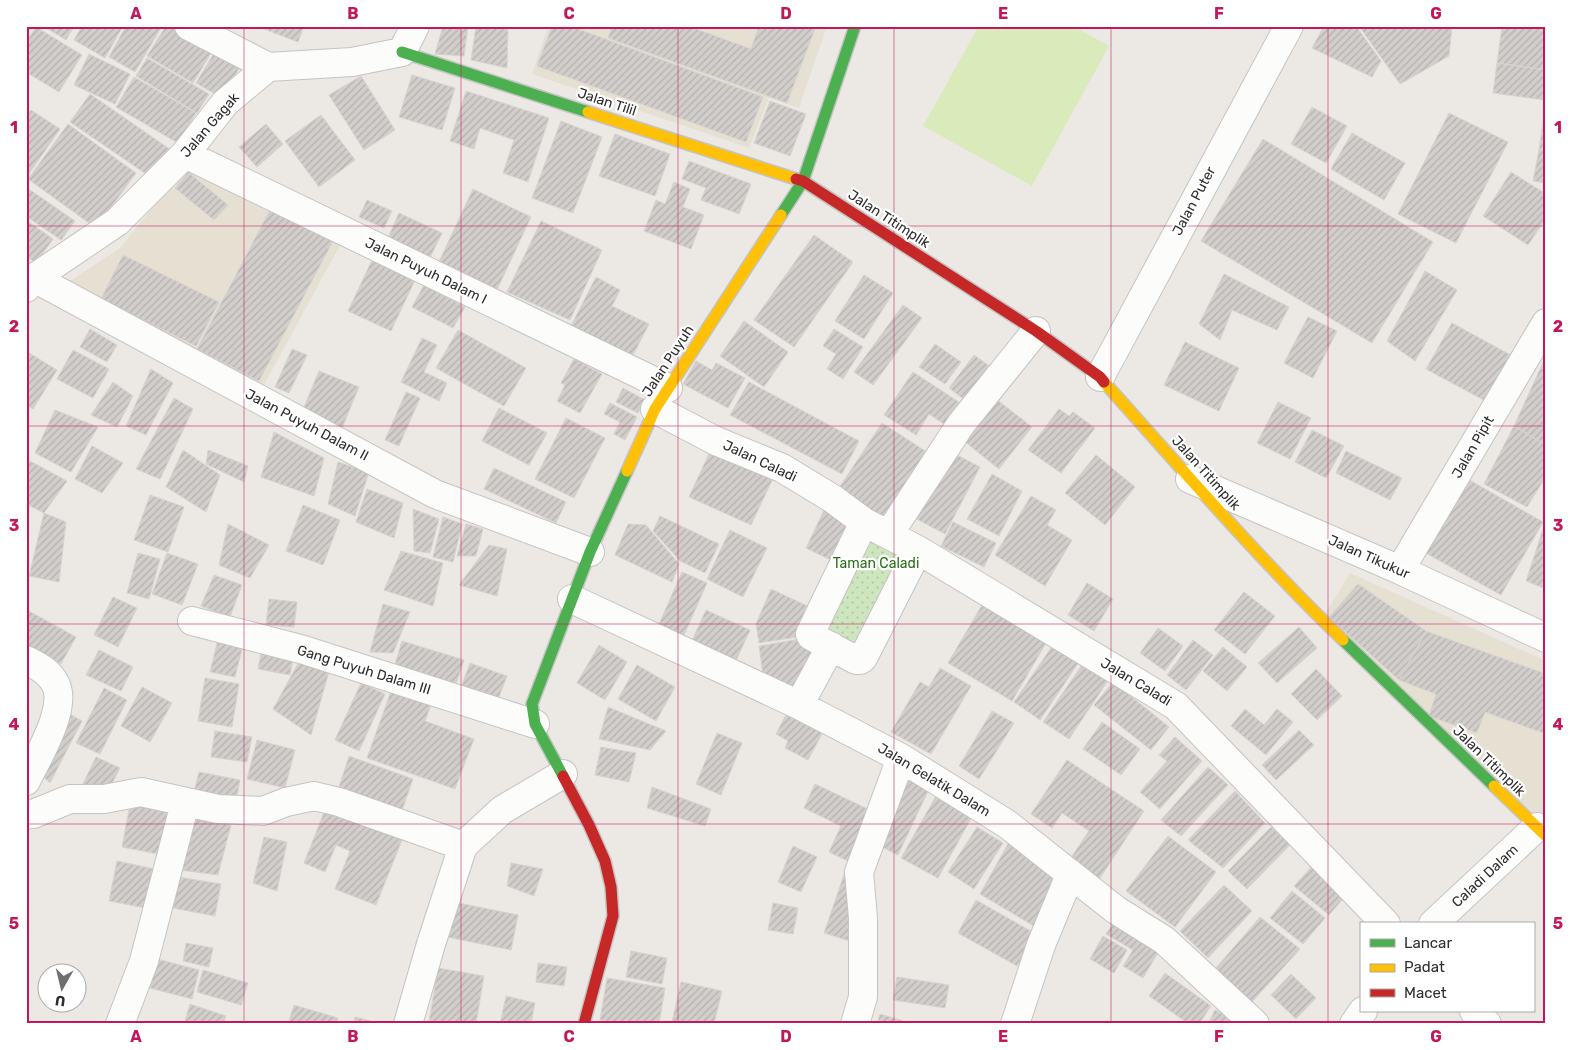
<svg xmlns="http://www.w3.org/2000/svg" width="1572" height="1050" viewBox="0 0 1572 1050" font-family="Rubik,sans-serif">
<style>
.education{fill:#e6e0d3}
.park{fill:url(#park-dots)}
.pitch{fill:#d9eabb}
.building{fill:url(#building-hatch);stroke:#d7d4d0}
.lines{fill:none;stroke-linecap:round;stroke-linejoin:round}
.street-casing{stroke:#c5c4c5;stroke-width:30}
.fast-casing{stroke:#c5c4c5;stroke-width:14}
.slow-casing{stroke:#c5c4c5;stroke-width:14}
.jam-casing{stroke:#c5c4c5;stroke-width:14}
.street{stroke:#fcfcfb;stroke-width:28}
.fast{stroke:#4caf50;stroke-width:11}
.slow{stroke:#ffc107;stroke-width:11}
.jam{stroke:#c62828;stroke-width:11}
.grid{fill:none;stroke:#c2185b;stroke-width:1;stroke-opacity:0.55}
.labels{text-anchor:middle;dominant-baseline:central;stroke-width:4.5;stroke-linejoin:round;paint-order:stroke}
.street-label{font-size:14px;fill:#2e2e2e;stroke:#fff}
.park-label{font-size:14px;fill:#2c6e1b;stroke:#fff}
.neatline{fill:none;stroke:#c2185b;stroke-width:2}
.grid-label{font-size:16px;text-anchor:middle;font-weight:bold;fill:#c2185b}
</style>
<defs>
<pattern id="park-dots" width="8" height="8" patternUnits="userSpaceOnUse" patternTransform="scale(1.25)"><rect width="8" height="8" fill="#cee6be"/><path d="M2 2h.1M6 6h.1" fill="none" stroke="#b1c6a4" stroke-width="1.8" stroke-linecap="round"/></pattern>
<pattern id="building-hatch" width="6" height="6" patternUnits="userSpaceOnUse" patternTransform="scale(1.25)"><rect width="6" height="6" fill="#d1cecb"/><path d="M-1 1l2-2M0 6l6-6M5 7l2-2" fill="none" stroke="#b4b1af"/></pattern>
</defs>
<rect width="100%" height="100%" fill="#ece8e4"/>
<path class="education" d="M548,26h279l-28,82 -30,-10 -20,50 -217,-74z
M190,161l154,77 -81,149 -199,-102 56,-37z
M1350,573l196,88v169l-222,-214z"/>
<path class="park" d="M865,525l48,28 -58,103 -42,-22z"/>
<path class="pitch" d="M979,26h94l36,20 -77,140 -109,-60z"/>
<path class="building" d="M43,26h31l-8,14z
M82,26h41l-18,32 -31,-18z
M126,26h36l-27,46 -26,-15z
M166,26h12l36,22 -21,35 -46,-27z
M256,26h48l-6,16z
M443,26h25l-4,30 -29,-2z
M476,26h17l15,4 -1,38 -36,-8z
M552,26h18l193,71 -17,45 -209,-76z
M612,26h76l63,23 8,-23h57l-29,77 -179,-65z
M1324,26h32l25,35 -9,16 -60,-29z
M1359,26h93l-3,30 -49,28z
M1502,26h44v44l-49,-7z
M36,27l46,28 -23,37 -33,-20v-30z
M216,50l25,15 -19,33 -26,-15z
M89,54l41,20 -15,30 -41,-19z
M147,58l62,36 -12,19 -61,-37z
M1497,63l49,7 -1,30 -52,-7z
M412,75l43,13 -13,42 -43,-13z
M361,76l34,54 -31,20 -35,-55z
M134,77l62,36 -18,30 -62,-36z
M466,91l83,27 -21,64 -25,-9 11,-33 -34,-12 -6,21 -24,-8z
M90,94l81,56 -19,28 -82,-56z
M770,101l36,13 -16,42 -36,-13z
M1546,102v49l-7,-1z
M1312,107l35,19 -21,37 -35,-19z
M31,110l29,19 -34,49v-61z
M1449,113l59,29 -52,101 -58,-29z
M321,115l34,45 -36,27 -34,-46z
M561,121l41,16 -29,76 -41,-15z
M68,124l68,49 -40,55 -68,-49z
M266,124l17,20 -26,23 -18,-20z
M1352,133l53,30 -21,37 -53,-31z
M615,134l55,20 -15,42 -56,-20z
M1263,139l170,103 -61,101 -171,-102z
M1539,150l7,1v32l-13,-2z
M689,161l62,23 -12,30 -38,-14 5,-12 -24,-9z
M188,172l40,33 -14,15 -39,-32z
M1511,172l35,22v24l-18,27 -45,-29z
M674,182l16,7 -7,18 21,8 -13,34 -47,-18 12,-31 9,4z
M26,187l49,34 -14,19 -35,-24z
M473,189l58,28 -35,75 -58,-28z
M367,200l25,11 -8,17 -25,-11z
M271,208l62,33 -74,140 -62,-32z
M399,213l43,20 -13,27 -42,-20z
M26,220l27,19 -17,24 -10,-7z
M541,221l61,29 -32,70 -63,-28z
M814,235l39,27 -59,85 -40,-27z
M123,255l96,47 -23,44 -95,-47z
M373,258l43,20 -25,53 -43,-20z
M1425,271l32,19 -42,71 -28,-20z
M1224,274l65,33 -12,23 -45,-20 -12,30 -21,-16z
M864,275l29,18 -29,46 -29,-18z
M596,277l24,13 -8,16 37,18 -17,33 -61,-31z
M424,285l41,22 -12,21 -41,-21z
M903,305l19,13 -49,67 -19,-13z
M1308,317l29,14 -24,47 -29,-15z
M744,321l44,31 -24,35 -44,-31z
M1452,323l66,36 -25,46 -67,-36z
M90,329l27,16 -10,17 -27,-15z
M834,329l29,18 -20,32 -16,-10 9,-15 -13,-8z
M458,330l68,38 -22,38 -68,-38z
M422,338l15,7 -13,27 23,11 -8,18 -38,-19z
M1185,342l54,26 -20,43 -55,-26z
M935,344l26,18 -16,22 -26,-17z
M292,349l15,6 -18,38 -14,-6z
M73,350l36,19 -16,29 -36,-19z
M26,351l31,19 -24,39 -7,-4z
M974,355l21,15 -25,34 -21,-16z
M1546,356v89l-32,-19z
M574,359l28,15 -22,39 -23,-12 8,-16 -4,-2z
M696,361l16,9 4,-7 29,15 -17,30 -45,-24z
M151,369l22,14 -27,52 -20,-9z
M319,371l40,16 -17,41 -40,-16z
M913,372l55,36 -15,22 -24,-16 -13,21 -32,-20z
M113,382l20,14 -16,31 -26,-12z
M749,382l110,59 -17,33 -112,-59z
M623,388l22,12 -7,13 -22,-11z
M406,392l14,6 -21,48 -14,-6z
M174,398l19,11 -33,70 -24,-10z
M996,399l36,28 -33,42 -35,-28z
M1278,402l33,16 -21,41 -33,-16z
M610,403l27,14 -12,23 -11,-6 6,-12 -16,-8z
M499,408l48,25 -18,32 -47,-24z
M1059,409l10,7 4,-4 22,16 -34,45 -33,-23z
M55,410l43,17 -27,45 -36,-19z
M566,418l39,20 -31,60 -39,-19z
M882,423l48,31 -45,68 -48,-31z
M1514,426l32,19v31l-19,31 -43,-23z
M1312,430l32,16 -18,32 -31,-16z
M274,432l50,26 -10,38 -53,-19z
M713,445l62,29 -24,51 -62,-28z
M92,446l31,17 -21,30 -27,-14z
M183,450l37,25 -14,37 -40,-25z
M208,450l40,16 -4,16 -38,-18z
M949,451l31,16 -35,67 -32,-17z
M1346,451l56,27 -12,22 -54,-27z
M1096,455l39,32 -30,38 -40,-32z
M30,461l37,20 -23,32 -18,-9v-36z
M338,462l31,10 -14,44 -27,-12z
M494,468l72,34 -10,21 -72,-34z
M992,474l30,17 -23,45 -32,-17z
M1466,478l77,44 -42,73 -77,-43z
M367,489l36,14 -9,35 -38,-16z
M150,495l34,12 -16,45 -34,-12z
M1031,496l25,14 -9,15 25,15 -27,46 -50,-31z
M303,505l37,15 -17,45 -37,-14z
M826,506l33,15 -20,43 -33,-16z
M413,509l26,10 -9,34 -16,-2z
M44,513l22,9 -7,60 -30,-6z
M660,516l59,28 -14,29 -25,-12 -27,-30z
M443,517l19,7 -9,38 -20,-5z
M1546,520v69l-20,-8z
M953,522l43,21 -12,24 -43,-21z
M228,524l41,21 -19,33 -31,-13z
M466,524l17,5 -7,27h-19z
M628,524l18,1 33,39 -7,18 -57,-27z
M730,530l37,18 -24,49 -36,-18z
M489,545l18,4 -10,47 -38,-11z
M401,551l42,12 -10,43 -49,-16z
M138,553l22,6 -11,40 -22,-6z
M167,553l31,11 -16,41 -30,-11z
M682,572l25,11 -26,59 -25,-11z
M214,575l28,10 -12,32 -29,-11z
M1087,583l26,16 -19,32 -26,-16z
M1358,584l68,47 -27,49 -70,-63z
M771,589l45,21 -12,26 -45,7 -3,-19z
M1244,592l31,24 -30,38 -31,-24z
M113,597l24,11 -19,39 -24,-12z
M269,599l28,3 -3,25 -28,-2z
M985,600l64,38 -37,63 -64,-38z
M383,604l27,8 -17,41 -23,-1z
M27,610l49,27 -15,27 -35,-19z
M706,610l44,20 -16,35 -44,-20z
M1299,627l18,21 -40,35 -19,-20z
M1158,628l25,18 -18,25 -25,-18z
M1426,631l120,43v60l-61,-22 -8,21 -48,-17 7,-22 -37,-14z
M219,635l25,6 -9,36 -25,-5z
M806,638l19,10 -26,52 -35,-17 -5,-37z
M1193,640l20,15 -27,35 -19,-15z
M402,641l62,19 -10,30 -61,-19z
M1055,642l26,17 -41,61 -26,-18z
M599,645l28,17 -22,38 -28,-17z
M1223,647l24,20 -20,24 -24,-20z
M262,648l32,6 -4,21 -32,-6z
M99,650l34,17 -12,24 -35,-16z
M301,658l29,10 -19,67 -38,-26z
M1084,662l25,17 -40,60 -26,-17z
M470,663l37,13 -11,29 -37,-12z
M637,665l38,22 -19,34 -38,-22z
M940,668l31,18 -40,68 -40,-22 29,-50 9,5z
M1316,669l26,27 -25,24 -26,-26z
M205,678l34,6 -7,43 -34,-6z
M1113,682l56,45 -18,23 -57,-45z
M361,683l24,11 -26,57 -24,-11z
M394,683l40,14 -9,24 49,18 -19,50 -88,-31z
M142,687l30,16 -22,39 -29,-16z
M104,688l23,12 -27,54 -24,-11z
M608,707l58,24 -16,19 -51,-11z
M789,709l36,19 -17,32 -23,-12 3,-7 -12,-7z
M1245,709l19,16 13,-16 16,13 -27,33 -35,-29z
M64,711l18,10 -32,62 -15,-14z
M992,711l22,12 -35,56 -20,-13z
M1102,722l38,27 -19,26 -38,-26z
M1299,730l15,15 -38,35 -14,-15z
M215,731l37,6 -5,25 -36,-5z
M717,733l25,10 -21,52 -25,-11z
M1175,737l27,24 -42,48 -20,-17 27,-31 -8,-6z
M257,740l38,10 -10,38 -38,-9z
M601,747l35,6 -7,29 -34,-7z
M349,756l64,23 -13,37 -63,-23z
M96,757l24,11 -13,25 -28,-1z
M1067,760l77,51 -46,70 -30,-19 21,-31 -27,-18 -10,15 -21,-14z
M1208,767l20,18 -47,51 -20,-16z
M199,772l41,8 -4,22 -42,-10z
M907,779l22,10 -31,66 -22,-11z
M815,784l59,28 -24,50 -21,-10 12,-26 -37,-18z
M652,787l59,22 -6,17 -58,-18z
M1235,791l30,32 -42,45 -35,-28z
M936,796l37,19 -35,63 -37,-20z
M131,799l44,8 -12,48 -41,-8z
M325,810l77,30 -26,65 -41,-16 15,-38 -14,-6 -11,27 -21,-9z
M193,817l39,4 -14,54 -38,-5z
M977,827l26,16 -29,46 -26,-17z
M1271,827l19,18 -43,44 -19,-18z
M1168,836l48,36 -41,55 -49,-36z
M264,837l23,5 -10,49 -24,-8z
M1009,842l50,36 -22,50 -57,-34z
M793,846l24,11 -16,35 -23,-10z
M117,861l42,9 -8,39 -42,-8z
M511,863l32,6 -9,27 -27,-10z
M1315,863l34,29 -20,23 -35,-29z
M846,869l10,74 -32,-10z
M179,877l42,7 -6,32 -42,-8z
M1224,885l28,26 -44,47 -28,-27z
M1292,891l33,27 -22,26 -33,-26z
M976,900l60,34 -19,32 -59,-33z
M454,902l64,13 -7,35 -64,-13z
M773,903l25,5 -5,26 -25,-4z
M1260,917l40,32 -48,53 -37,-33z
M1116,920l46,26 -19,32 -20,-12 10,-16 -27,-16z
M1103,936l24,14 -13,23 -24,-14z
M186,943l27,5 -4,19 -26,-6z
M631,951l36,7 -5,26 -36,-7z
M157,959l42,11 -7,29 -42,-11z
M538,963l29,4 -3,19 -28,-4z
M438,968l46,8 -8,48 -47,-2z
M203,970l45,13 -7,22 -44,-13z
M1165,973l46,33 -12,18h-10l-40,-28z
M1291,974l25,24 -20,21 -25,-24z
M897,977l52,8 -4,23 -52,-8z
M607,978l58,10 -6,36h-35l-24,-4z
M681,982l41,9 -8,33 -42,-2z
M506,996l29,7 -4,21h-31z
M190,1004l36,12 -3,8h-39z
M294,1005l44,13 -2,6h-48z
M1215,1010l26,14h-33z
M880,1014l34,10h-37z
M355,1017l27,7h-28z"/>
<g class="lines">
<defs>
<path id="street" d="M189,26l79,41
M185,154l483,234
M34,278l401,216 155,58
M26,288l8,-10 83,-56 68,-68 40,-51 43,-36 84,-5 50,-10 13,-26
M1100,377l189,-351
M655,409l61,32 66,27 51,31 31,23 54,28 258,156 210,218
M1190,479l210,91 146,68
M864,522l-54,112 1,2 45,24h4l3,-2 55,-108
M889,534l72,-110 75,-93
M1400,570l146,-247
M572,599l227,106 102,53 106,66 109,86 48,30 91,84
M192,621l112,29 231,74
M26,660c12,6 24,12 30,25 11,25 -19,73 -30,96
M799,705l32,-59
M26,815l7,-1 37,-15h34l37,-7 77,17 45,2 23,-9 28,-6 25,6 124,44 39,-36 61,-36
M1433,924l104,-97
M1474,1011l13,13
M120,1024l24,-63 41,-158
M408,1024l23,-80 32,-98
M855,1024l8,-27v-79l-4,-46 42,-114
M1015,1024l26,-79 29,-70
M1354,1024l9,-13"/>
<path id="fast" d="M402,52l186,60
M781,215l22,-34 52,-155
M1343,640l151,146
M563,776l-28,-52 -3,-20 58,-152 37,-81"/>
<path id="slow" d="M588,112l208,67
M1104,382c78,87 155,177 239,258
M627,471l28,-62 126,-194
M1494,786l52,50"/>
<path id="jam" d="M796,179l7,2 233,150 64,46 4,5
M563,776l26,49 16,36 6,26 2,29 -29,108"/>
</defs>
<use href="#street" class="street-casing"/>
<use href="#fast" class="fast-casing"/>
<use href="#slow" class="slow-casing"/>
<use href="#jam" class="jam-casing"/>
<use href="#street" class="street"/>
<use href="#fast" class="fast"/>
<use href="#slow" class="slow"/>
<use href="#jam" class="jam"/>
</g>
<path class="grid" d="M244,26v998M461,26v998M678,26v998M894,26v998M1111,26v998M1328,26v998M26,226h1520M26,426h1520M26,624h1520M26,824h1520"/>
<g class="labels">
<g class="street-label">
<text transform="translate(607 102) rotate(18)">Jalan Tilil</text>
<text transform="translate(210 125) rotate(-49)">Jalan Gagak</text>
<text transform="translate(1194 201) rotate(-62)">Jalan Puter</text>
<text transform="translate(889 219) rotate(33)">Jalan Titimplik</text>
<text transform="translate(426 271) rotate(26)">Jalan Puyuh Dalam I</text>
<text transform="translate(668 361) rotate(-57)">Jalan Puyuh</text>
<text transform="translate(307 425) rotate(28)">Jalan Puyuh Dalam II</text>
<text transform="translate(1473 447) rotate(-60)">Jalan Pipit</text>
<text transform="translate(760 461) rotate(25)">Jalan Caladi</text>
<text transform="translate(1206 473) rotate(48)">Jalan Titimplik</text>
<text transform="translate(1369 557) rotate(24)">Jalan Tikukur</text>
<text transform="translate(364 670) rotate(17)">Gang Puyuh Dalam III</text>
<text transform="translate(1136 682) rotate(31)">Jalan Caladi</text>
<text transform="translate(1489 761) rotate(44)">Jalan Titimplik</text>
<text transform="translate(934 780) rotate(31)">Jalan Gelatik Dalam</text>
<text transform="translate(1485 876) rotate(-43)">Caladi Dalam</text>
</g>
<g class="park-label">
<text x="876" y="563">Taman Caladi</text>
</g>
</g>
<rect width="1572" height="1050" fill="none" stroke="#ffffff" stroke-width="55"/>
<rect x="1360" y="922" width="175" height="90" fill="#ffffff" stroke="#ababab"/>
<rect x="1370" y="939" width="25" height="8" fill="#4caf50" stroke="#ababab"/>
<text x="1404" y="948" font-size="15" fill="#2e2e2e">Lancar</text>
<rect x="1370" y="964" width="25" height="8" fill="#ffc107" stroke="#ababab"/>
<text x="1404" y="972" font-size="15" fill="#2e2e2e">Padat</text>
<rect x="1370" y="989" width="25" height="8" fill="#c62828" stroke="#ababab"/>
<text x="1404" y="998" font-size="15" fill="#2e2e2e">Macet</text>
<g transform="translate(62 988) rotate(188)"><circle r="24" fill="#ffffff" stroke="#ababab"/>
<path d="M0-4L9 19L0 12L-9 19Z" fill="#706f6e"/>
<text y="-8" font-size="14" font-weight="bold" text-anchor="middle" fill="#2e2e2e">U</text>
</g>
<rect x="28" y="28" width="1516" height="994" class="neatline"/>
<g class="grid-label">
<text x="136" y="19">A</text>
<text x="353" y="19">B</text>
<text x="569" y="19">C</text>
<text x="786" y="19">D</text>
<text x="1003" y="19">E</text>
<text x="1219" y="19">F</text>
<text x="1436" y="19">G</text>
<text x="14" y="133">1</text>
<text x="1558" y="133">1</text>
<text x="14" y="332">2</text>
<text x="1558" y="332">2</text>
<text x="14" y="531">3</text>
<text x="1558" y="531">3</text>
<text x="14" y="730">4</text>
<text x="1558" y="730">4</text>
<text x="14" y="929">5</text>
<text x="1558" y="929">5</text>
<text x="136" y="1042">A</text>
<text x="353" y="1042">B</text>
<text x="569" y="1042">C</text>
<text x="786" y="1042">D</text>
<text x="1003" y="1042">E</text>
<text x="1219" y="1042">F</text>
<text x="1436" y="1042">G</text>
</g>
</svg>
